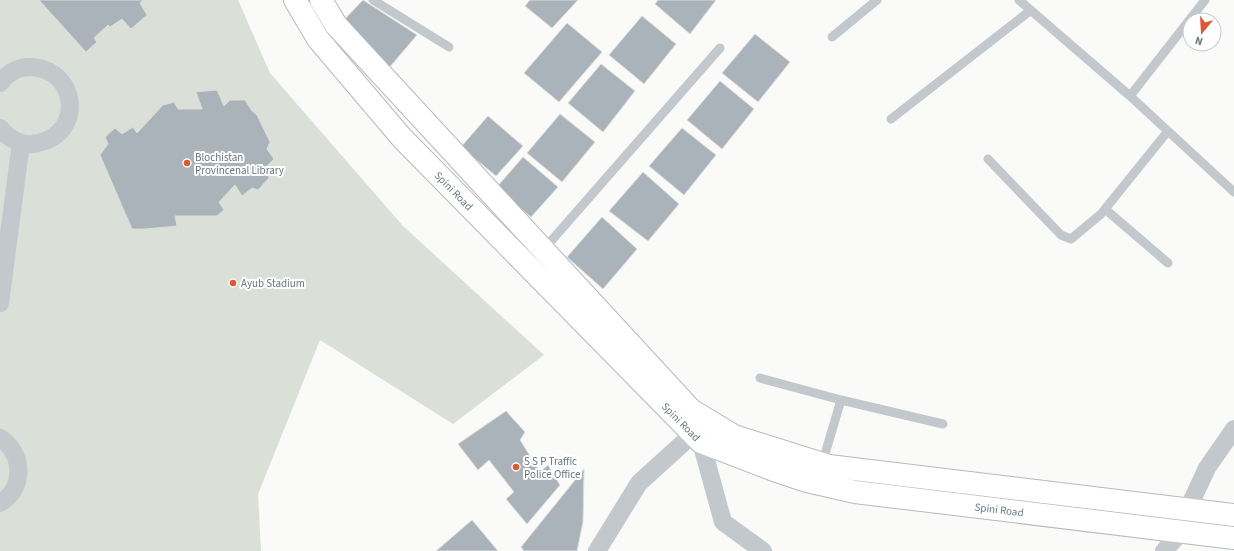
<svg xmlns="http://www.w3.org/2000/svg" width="1234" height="551" viewBox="0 0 1234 551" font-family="'Source Sans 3',sans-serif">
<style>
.green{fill:#dadfd7}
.building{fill:#aab3b9;stroke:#dcdcda}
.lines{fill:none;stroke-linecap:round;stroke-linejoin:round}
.primary-casing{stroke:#b5babe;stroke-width:24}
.service{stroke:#c3c8cc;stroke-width:9}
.minor{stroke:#c3c8cc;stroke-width:18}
.primary{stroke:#fff;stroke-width:22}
.poi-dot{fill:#e4572e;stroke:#fff;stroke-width:1.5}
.labels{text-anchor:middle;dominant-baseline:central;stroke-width:4;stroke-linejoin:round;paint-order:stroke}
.poi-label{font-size:11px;fill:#657683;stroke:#fff;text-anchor:start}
.street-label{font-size:11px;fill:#657683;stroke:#fff}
</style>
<rect width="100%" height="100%" fill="#fafaf8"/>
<path class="green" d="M0,0h238l32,73 133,153 141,129 -91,69 -133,-84 -62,154 3,57h-261z"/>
<path class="building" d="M39,0h104l-3,3 7,12 -16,14 -9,-10 -12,8 -2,-2 -14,13 3,4 -11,10z
M363,0l54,35 -29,34 -45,-48z
M530,0h48l-26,28 -27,-22z
M658,0h58l-26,34 -35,-30z
M642,16l34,28 -32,40 -35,-29z
M567,23l35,29 -43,50 -35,-29z
M755,34l35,28 -32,40 -36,-29z
M601,64l34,27 -32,41 -35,-29z
M720,81l34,28 -32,40 -35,-29z
M217,90l7,16 6,-6h15l7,11 5,4 13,27 -3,7 7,10 -8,8 3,11 -11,12 -6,-2 -10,8 -7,-11 -16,17 5,8 -7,6h-42l2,10 -32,3h-13l-32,-74 8,-11 -3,-7 10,-9 7,6 11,-7 4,6 26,-28 11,-3 4,7h24l-6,-17z
M560,114l35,28 -33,40 -35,-29z
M488,116l35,30 -27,30 -35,-29z
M682,128l34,27 -32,40 -35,-29z
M523,157l35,30 -27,30 -35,-29z
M643,172l36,32 -31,37 -39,-30z
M602,217l35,32 -34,40 -36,-32z
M506,411l19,21 -5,8 20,32 8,-7 12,20 -33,39 -21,-25 8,-7 -25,-32 -11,10 -20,-26z
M584,469l-1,53 -6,29h-53l-3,-4z
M472,520l26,31h-62z"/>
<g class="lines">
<defs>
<g id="primary">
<path id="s1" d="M295,0l23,39 84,99 299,304 73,28 33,11 48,11 379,46"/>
<path d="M321,0l15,25 355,385 43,26 95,30 405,49"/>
</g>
</defs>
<use href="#primary" class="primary-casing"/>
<path class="service" d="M373,0l76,47
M1019,0l111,96 104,96
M832,37l45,-37
M1130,96l75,-96
M891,119l140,-109
M988,159l73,76 10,4 30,-25 67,-83
M1105,209l63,54
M544,249l176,-201
M760,378l81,22 102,24
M822,464l19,-64"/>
<path class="minor" d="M0,83c7,-9 17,-16 29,-16 48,0 57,66 9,76 -14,4 -29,-3 -38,-15
M0,303l21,-160
M0,438c24,15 25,51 0,65
M701,442l22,80 40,29
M1188,509l19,-41 27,-39
M597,551l42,-68 54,-49
M1164,551l17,-19"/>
<use href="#primary" class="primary"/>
</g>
<g class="poi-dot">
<circle cx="187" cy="163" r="4"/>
<circle cx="233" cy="283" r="4"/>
<circle cx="516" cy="467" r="4"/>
</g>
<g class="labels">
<g class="poi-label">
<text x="195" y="157">Blochistan<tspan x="195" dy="13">Provincenal Library</tspan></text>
<text x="241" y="283">Ayub Stadium</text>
<text x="524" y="461">S S P Traffic<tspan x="524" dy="13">Police Office</tspan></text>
</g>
<g class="street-label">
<text stroke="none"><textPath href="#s1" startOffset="249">Spini Road</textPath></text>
<text stroke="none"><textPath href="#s1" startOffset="573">Spini Road</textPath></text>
<text stroke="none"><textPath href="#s1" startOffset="909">Spini Road</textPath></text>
</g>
</g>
<g transform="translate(1202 32) rotate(198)"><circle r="19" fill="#ffffff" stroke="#c1c8cd"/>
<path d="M0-3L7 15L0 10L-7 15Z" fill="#e4572e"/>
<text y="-6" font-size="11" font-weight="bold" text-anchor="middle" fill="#657683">N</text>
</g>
</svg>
